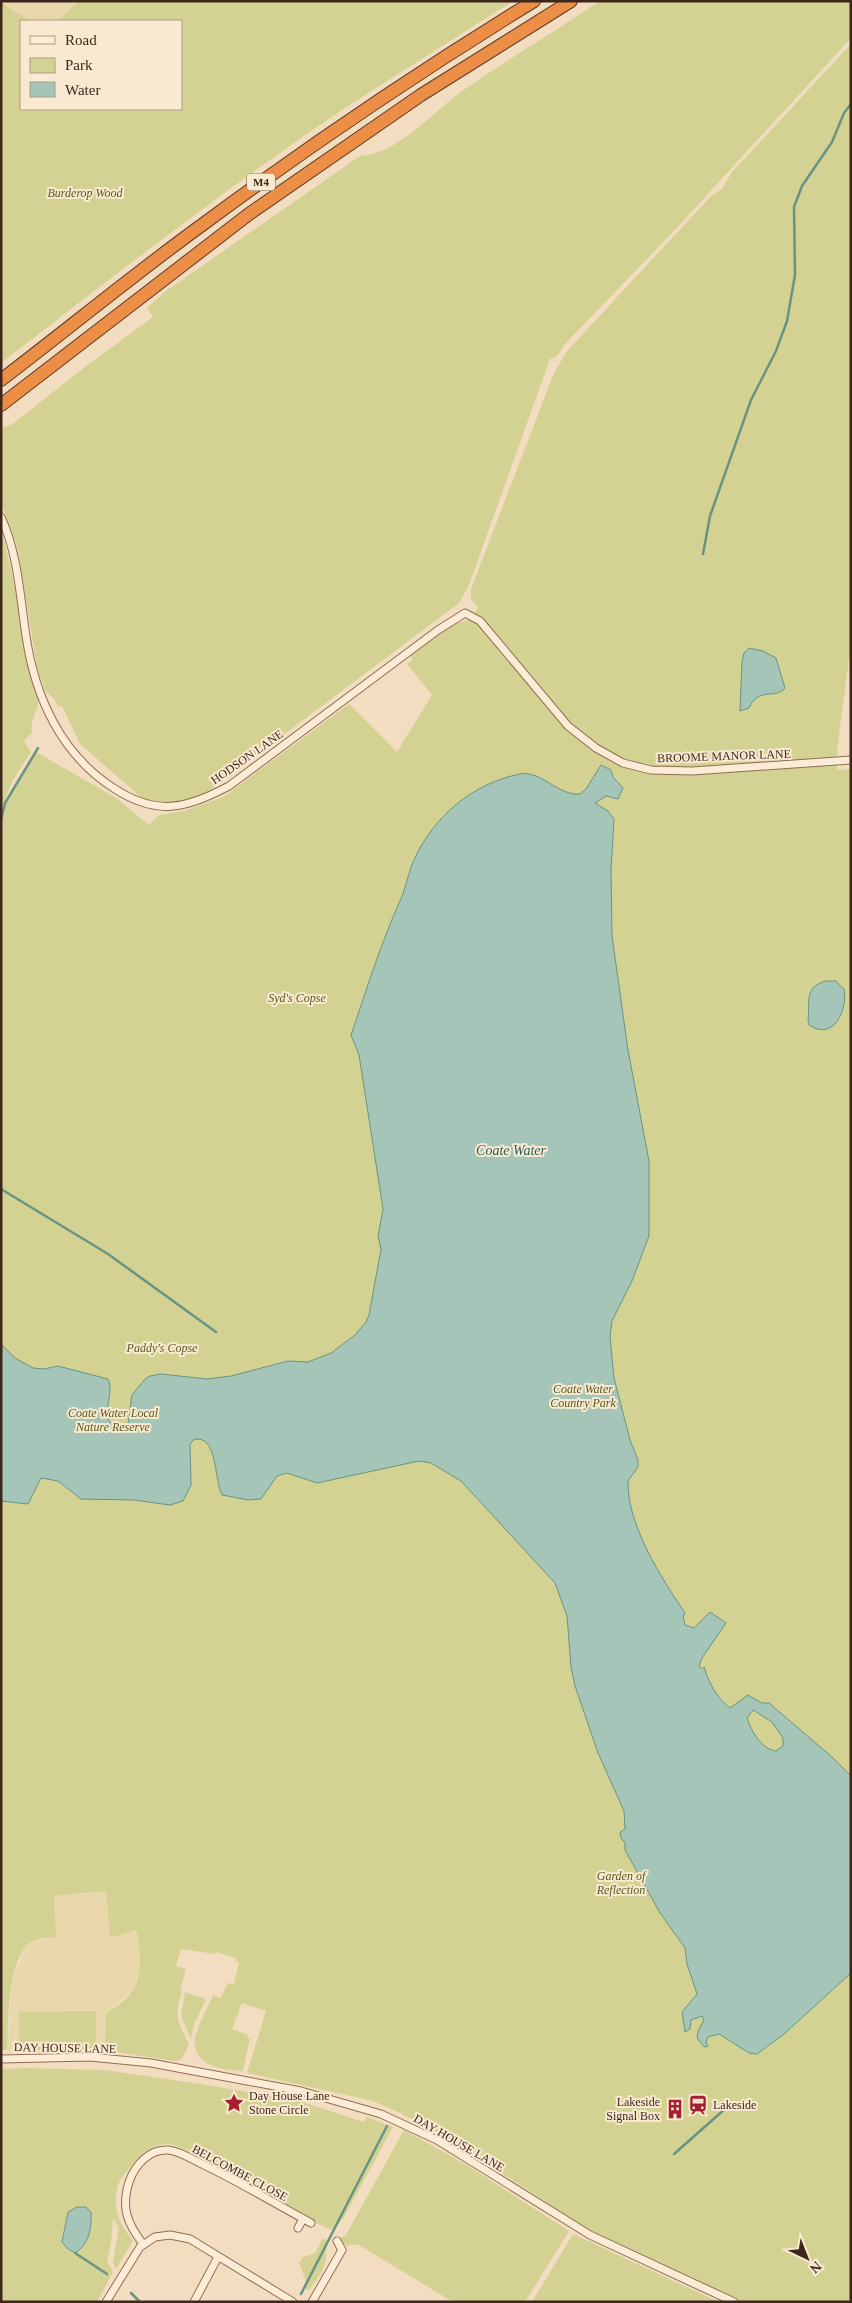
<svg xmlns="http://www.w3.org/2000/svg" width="852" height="2303" viewBox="0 0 852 2303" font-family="Georgia,serif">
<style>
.farmland{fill:#ead8ad}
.green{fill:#d3d293}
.water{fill:#a4c5b7;stroke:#699484;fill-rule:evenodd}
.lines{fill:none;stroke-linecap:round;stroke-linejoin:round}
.stream{stroke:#699484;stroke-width:2.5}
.minor-casing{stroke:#8f6d55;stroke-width:9}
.motorway-casing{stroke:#5c3b2a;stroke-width:14}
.minor{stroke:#fdecd5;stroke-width:7}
.motorway{stroke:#ed8e46;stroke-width:12}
.labels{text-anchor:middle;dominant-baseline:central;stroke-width:4;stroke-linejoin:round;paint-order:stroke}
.shield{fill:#fae9d1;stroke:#766152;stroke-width:1}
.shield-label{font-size:11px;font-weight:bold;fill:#3d271c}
.park-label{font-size:12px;font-style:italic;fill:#555c20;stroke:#fae9d1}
.street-label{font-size:12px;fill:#3d271c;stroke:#fae9d1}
.poi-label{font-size:12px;fill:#3d271c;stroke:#fae9d1;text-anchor:start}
.water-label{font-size:14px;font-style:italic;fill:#295e54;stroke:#fae9d1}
</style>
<rect width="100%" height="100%" fill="#f3ddc0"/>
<path class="farmland" d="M1,1h77l-20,20h-28z
M106,1891l4,47 26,-9 4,14 1,16 -7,29 -28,26 -1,38 -98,1 5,-71 13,-33 7,-7 24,-5 -2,-41z"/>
<path class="green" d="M78,1h435c-74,48 -150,93 -222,144 -99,70 -194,144 -290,218v-361l29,19h-9v88h160v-88h-123z
M600,1h251v37l-178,194 -107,111 -9,13 -7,3 -81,226 -10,18 -249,187 -19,9 -17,5 -32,-6 -62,-54 -18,-38 -4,1 -4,-8 -9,-9 -8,-23 -19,-118 -17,-47v-74l10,-3 78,-61 64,-47 -6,-9 19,-17 194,-135c39,-2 74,-46 105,-67 44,-30 90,-58 135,-88z
M851,44v600l-14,106v20l14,-1v1533h-108l-145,-66 -153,-100 -45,-23 -27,-12 -126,-28 19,-62 -24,-8 -10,26 16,6 -1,3 3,1 -7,32c-20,-1 -51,-4 -48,-33 2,-11 13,-31 18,-43l8,3 7,-15 6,1 5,-22 -4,-1 1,-3 -20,-6 -1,2 -34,-5 -5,17 10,3 -6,21 2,2c-9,25 -3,30 7,53l-8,15 -7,1 -65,-10 -4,-6 1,-31c9,-7 20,-14 27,-24 9,-14 8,-45 3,-60l-26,8 -4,-47 -52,5 2,41c-7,1 -16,1 -23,4 -27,15 -24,82 -26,109h-6v-1230l4,-17 31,-51 80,46 33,27 10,-10 25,-4 39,-14 126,-93 48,48 35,-57 -25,-31 5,-4 -1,-5 42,-31 16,-4 9,-12 -7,-9v-10l83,-216 13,-22 144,-155 11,-7 10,-17z
M1,530c12,42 19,83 27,125 3,14 8,28 10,42 2,14 -9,20 -6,36l-8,8 7,11 -18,28 -12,29z
M185,1992l21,7 -12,26 -3,14 -10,-23z
M96,2011v39h-77v-38z
M27,2068l78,2 95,14 96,16 68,22 3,-5 26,10 -50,92 -11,11c-32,-11 -146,-90 -168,-86 -13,2 -27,13 -34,23 -5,7 -12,14 -13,22 -4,23 2,34 16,52l-17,28 -3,-7 6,-34 -6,-10 -2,26 -4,17 6,11 -16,30h-96v-233z
M404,2130l61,34 104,67 -44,71h-72l-94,-57 -10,-1v3l-10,-8 7,-4z
M573,2234l146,68h-187z
M323,2238l3,2c2,23 -2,30 -16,49l-4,1 -1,-12 -6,-15 4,-6 12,-4z"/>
<path class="water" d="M749,648l14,3 13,7 9,30c-10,12 -26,-2 -36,20l-9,3 2,-50 2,-8z
M601,765l10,5 2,7 10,11 -5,11 -12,-3 -11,7 13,8 6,8 -3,51 1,66 16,114 21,111v75l-17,45 -20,40 -2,16 4,41 16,62 8,20v7l-10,14c-1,44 33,96 57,132l-2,3 2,9 9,3 16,-16 16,11 -24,35 -3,8 3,3 2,-2c5,16 12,30 26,41l18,-13 14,8h7l63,54 19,19v197l-67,61 -27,20 -8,-1 -30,-19 -11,3 -2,5 2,4 -4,1 -7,-9 1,-7 6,-11 -2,-4 -11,4 -1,9 -5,3 -3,-20 15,-18 -10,-30 -2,-16 -25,-35 -35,-63v-7l-4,-5 -1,-6 5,-3 -1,-18 -26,-58 -23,-67 -4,-19 -4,-51 -12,-33 -94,-102 -30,-18 -12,-2 -102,22 -30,-10 -10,3 -16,23 -13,1 -26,-5c-8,-14 -4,-63 -29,-55l-3,5 1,40 -8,16 -13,4 -36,-5 -53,-1 -23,-18 -17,-3 -13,26 -27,-3v-157l14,14 18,10 11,1 14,-3 50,13c8,16 -13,43 13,50l7,-5 4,-29 13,-16 5,-3 11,-2 46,5 24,-3 57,-15 20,1 23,-9 24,-18 11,-13 3,-7 12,-66 -3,-13 5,-27 -24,-154 -8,-20c15,-44 29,-89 48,-132 7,-14 9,-30 15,-43 19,-43 59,-77 106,-86 21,-4 38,22 60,20l6,-5zM753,1710l19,12 11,16v8l-7,5c-15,-2 -24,-19 -29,-33z
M826,981h10l8,8c4,20 -10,53 -35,36l-1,-5c2,-19 -4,-33 18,-39z
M77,2207h9l5,5c1,15 -2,33 -16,41l-7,-4 -6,-7 6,-30z"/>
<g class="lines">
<path class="stream" d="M703,554l7,-38 41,-116 25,-49 11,-30 8,-46 -1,-68 8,-21 30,-44 12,-29 7,-9
M1,820l4,-17 33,-55
M1,1189l107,65 108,78
M674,2154l52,-46
M75,2253l32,21
M131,2293l9,9
M301,2294l86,-168"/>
<defs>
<path id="minor" d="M1,517c17,37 19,79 25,119 9,61 35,119 89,153 42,27 71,20 114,-3l209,-156 27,-17 15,8 88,105 28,22 27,15 28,7 41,1 159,-11
M1,2059l89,-2 61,6 150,28 80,23 56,26 153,95 144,67
M298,2228l5,-9
M337,2241l5,9
M143,2244c-16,-21 -22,-36 -14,-62 6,-17 20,-33 39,-32 11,1 22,8 32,13 38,18 74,40 111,60
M106,2302l34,-55 15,-10 15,-2 20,4 103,63
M194,2302l24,-45
M312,2302l30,-52"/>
<path id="motorway" d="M1,380c67,-51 132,-105 201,-155 107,-79 218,-154 332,-224
M1,405l248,-191 172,-119 150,-94"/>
</defs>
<use href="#minor" class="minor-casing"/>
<use href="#motorway" class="motorway-casing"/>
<use href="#minor" class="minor"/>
<use href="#motorway" class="motorway"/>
</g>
<defs>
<symbol id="sight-bare" viewBox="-9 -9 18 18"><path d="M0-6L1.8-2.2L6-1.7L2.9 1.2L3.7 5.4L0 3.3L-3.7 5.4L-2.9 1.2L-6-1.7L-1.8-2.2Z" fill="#a61e30" stroke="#fae9d1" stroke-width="2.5" paint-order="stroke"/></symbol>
<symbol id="station-bare" viewBox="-9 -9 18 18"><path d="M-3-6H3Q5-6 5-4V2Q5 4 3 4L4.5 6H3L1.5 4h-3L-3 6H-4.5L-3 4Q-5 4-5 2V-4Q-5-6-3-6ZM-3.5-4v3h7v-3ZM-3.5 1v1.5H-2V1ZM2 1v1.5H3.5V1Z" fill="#a61e30" stroke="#fae9d1" stroke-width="2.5" paint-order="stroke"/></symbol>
<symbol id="building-bare" viewBox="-9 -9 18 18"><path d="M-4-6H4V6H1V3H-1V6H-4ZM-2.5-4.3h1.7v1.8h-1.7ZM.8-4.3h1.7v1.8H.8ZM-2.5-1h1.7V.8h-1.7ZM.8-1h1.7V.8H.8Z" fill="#a61e30" stroke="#fae9d1" stroke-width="2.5" paint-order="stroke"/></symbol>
</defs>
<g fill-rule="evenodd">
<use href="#sight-bare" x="220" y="2089" width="28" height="28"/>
<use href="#station-bare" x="684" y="2091" width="28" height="28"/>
<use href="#building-bare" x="661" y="2095" width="28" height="28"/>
</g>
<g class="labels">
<rect class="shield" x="247" y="173.5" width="28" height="17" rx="4"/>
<g class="shield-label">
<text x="261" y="182">M4</text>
</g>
<g class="park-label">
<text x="85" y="193">Burderop Wood</text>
<text x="297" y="998">Syd's Copse</text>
<text x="162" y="1348">Paddy's Copse</text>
<text x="583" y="1389">Coate Water<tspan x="583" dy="14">Country Park</tspan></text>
<text x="113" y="1413">Coate Water Local<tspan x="113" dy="14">Nature Reserve</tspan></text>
<text x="621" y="1876">Garden of<tspan x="621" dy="14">Reflection</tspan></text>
</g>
<g class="street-label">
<text transform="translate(724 756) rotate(-2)">BROOME MANOR LANE</text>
<text transform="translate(247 757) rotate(-35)">HODSON LANE</text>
<text transform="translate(65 2048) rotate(1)">DAY HOUSE LANE</text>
<text transform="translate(459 2143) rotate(30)">DAY HOUSE LANE</text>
<text transform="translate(240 2173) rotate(28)">BELCOMBE CLOSE</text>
</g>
<g class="poi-label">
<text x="249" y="2096">Day House Lane<tspan x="249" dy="14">Stone Circle</tspan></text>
<text x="660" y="2102" text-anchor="end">Lakeside<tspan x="660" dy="14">Signal Box</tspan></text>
<text x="713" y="2105">Lakeside</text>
</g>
<g class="water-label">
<text x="511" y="1150">Coate Water</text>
</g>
</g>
<rect width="852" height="2303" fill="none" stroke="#3d271c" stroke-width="5"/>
<rect x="20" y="20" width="162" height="90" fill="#fae9d1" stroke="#ae9b89"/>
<rect x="30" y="36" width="25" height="8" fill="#fdecd5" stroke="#ae9b89"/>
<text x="65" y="45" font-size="15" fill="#3d271c">Road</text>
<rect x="30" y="58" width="25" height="15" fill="#d3d293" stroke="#ae9b89"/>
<text x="65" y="70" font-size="15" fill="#3d271c">Park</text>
<rect x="30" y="82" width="25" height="15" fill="#a4c5b7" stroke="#ae9b89"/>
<text x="65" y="95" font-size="15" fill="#3d271c">Water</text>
<g transform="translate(807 2258) rotate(137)" stroke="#fae9d1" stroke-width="4" paint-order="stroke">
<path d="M0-4L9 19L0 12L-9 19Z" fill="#3d271c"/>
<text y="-8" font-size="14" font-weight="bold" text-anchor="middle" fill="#3d271c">N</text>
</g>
</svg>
